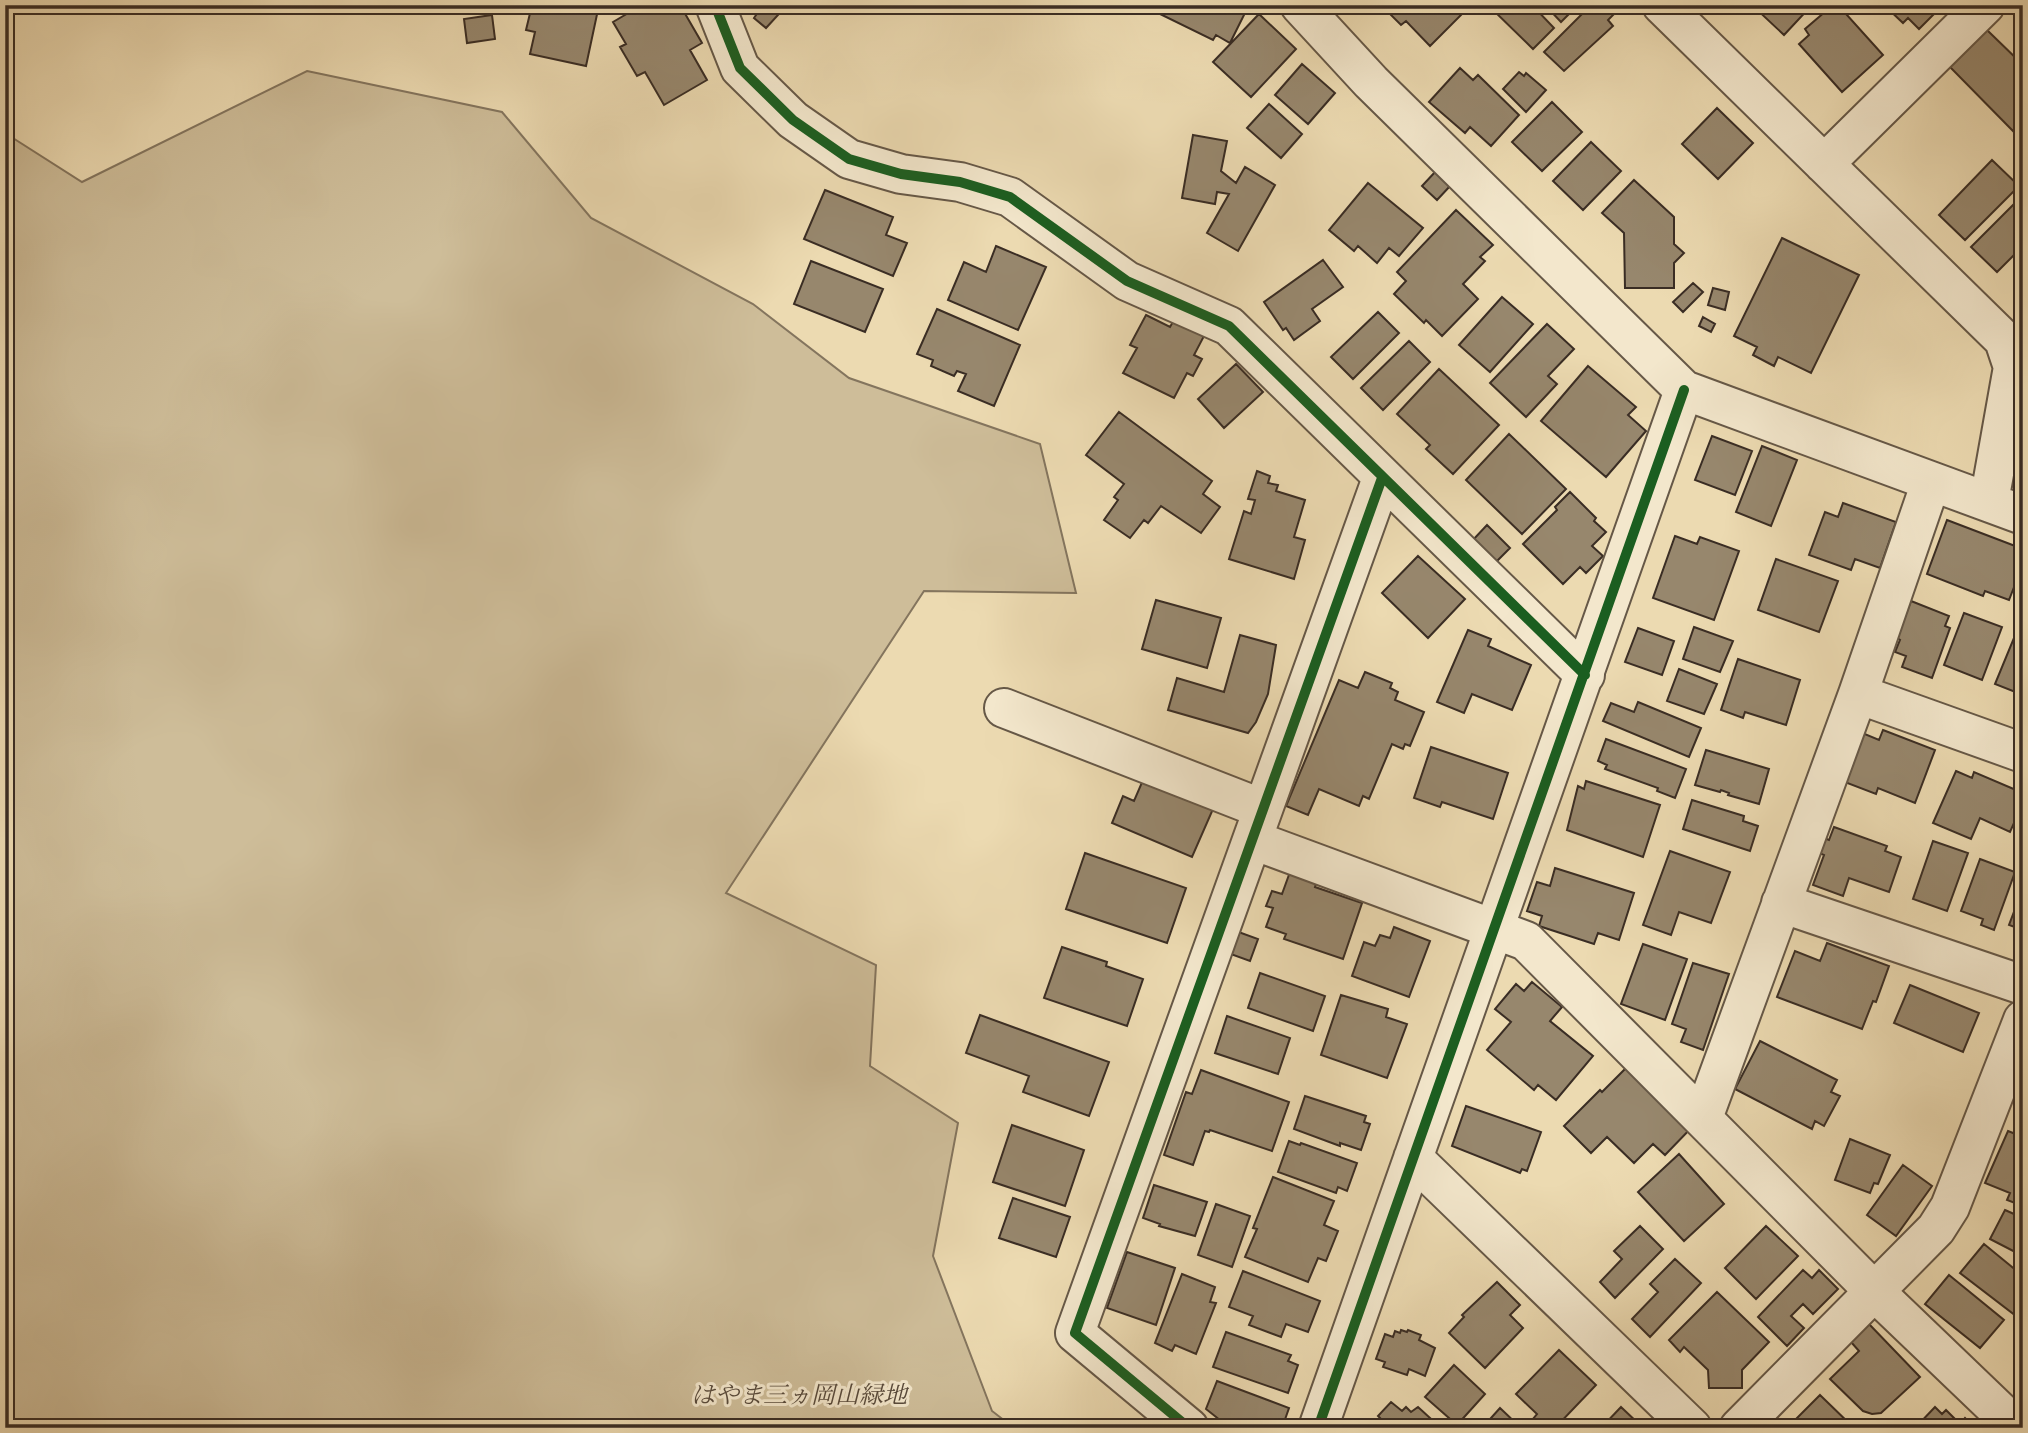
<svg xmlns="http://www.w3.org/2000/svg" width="2028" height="1433" viewBox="0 0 2028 1433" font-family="'Old Standard TT','Noto Serif JP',serif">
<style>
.green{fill:#cebd99;stroke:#84755e;stroke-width:2}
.building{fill:#97876d;stroke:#3a2d24;stroke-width:2}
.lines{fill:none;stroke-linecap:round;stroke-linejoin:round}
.street-casing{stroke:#665847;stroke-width:42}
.street{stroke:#f3e7cc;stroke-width:38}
.cycleway-casing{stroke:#f3e7cc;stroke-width:15}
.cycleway{stroke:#1b5e20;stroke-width:10}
.labels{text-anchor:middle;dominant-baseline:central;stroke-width:6;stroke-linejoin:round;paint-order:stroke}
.park-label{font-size:24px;font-style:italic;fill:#584a3b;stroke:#f3e7cc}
</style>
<rect width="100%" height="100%" fill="#ecdab1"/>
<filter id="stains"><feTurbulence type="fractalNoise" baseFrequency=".00286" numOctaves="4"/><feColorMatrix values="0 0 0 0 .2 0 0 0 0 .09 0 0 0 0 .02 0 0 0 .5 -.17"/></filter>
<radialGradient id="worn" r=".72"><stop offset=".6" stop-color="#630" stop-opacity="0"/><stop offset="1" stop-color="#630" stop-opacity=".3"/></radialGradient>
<path class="green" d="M307,71l195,41 89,106 162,86 96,74 191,66 36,149 -152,-2 -198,302 150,72 -6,101 88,57 -25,133 59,155 22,17h-1009v-1295l77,49z"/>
<path class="building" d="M473,5h46l-45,7z
M532,5h67l-13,61 -56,-12 5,-22 -9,-2z
M642,5h38l22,38 -12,7 17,30 -43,25 -19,-33 -8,4 -17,-29 6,-3 -13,-22z
M763,5l15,10 -12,13 -12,-10z
M1164,5h66l15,8 -15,30 -14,-8 -3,5 -53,-26z
M1381,5h73l8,9 -32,32 -24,-25 -5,4z
M1494,5h38l22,23 -21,21 -42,-41z
M1545,5h33l-17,17z
M1591,5h26l3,3 -12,12 5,6 -49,45 -20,-19z
M1752,5h60l-28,30z
M1833,5h5l45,50 -41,37 -43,-48 10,-9 -4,-6z
M1884,5h59l-24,24 -11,-11 -5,5z
M1259,14l37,35 -45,48 -38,-35z
M492,15l3,24 -28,4 -3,-24z
M1987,30l36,35v56l-10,10 -63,-64z
M1302,64l33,29 -27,31 -33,-29z
M1460,68l13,12 5,-5 41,40 -28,31 -21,-19 -5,6 -36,-31z
M1519,72l5,4 2,-3 20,17 -20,22 -23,-23z
M1552,102l30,30 -40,39 -30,-29z
M1269,104l33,30 -21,24 -34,-30z
M1717,108l36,35 -35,36 -36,-35z
M1193,135l34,6 -6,30 15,12 9,-16 30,18 -37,66 -31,-18 22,-39 -12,-2 -2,12 -33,-6z
M1591,142l30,29 -38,39 -30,-29z
M1992,160l27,26 -54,54 -26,-25z
M1436,171l15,14 -14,15 -15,-14z
M1634,180l40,37v27l10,9 -10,10v25h-49l-1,-55 -22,-20z
M1368,183l55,45 -24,28 -10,-8 -12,15 -19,-17 -4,5 -25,-21z
M825,190l68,27 -7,18 21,8 -14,33 -89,-37z
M2023,195v51l-26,26 -26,-25z
M1456,210l37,35 -13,12 5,4 -22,23 15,15 -36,37 -16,-16 -2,3 -30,-29 12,-13 -9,-9z
M1782,238l77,37 -48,98 -33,-16 -4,9 -21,-11 4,-8 -23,-11z
M996,246l50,21 -28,63 -70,-30 16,-38 22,10z
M1323,260l20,27 -31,22 8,12 -26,19 -8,-12 -3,2 -19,-28z
M811,261l72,28 -18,43 -71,-28z
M1693,283l10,9 -20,20 -10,-10z
M1713,288l16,4 -4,18 -17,-5z
M1502,297l31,27 -43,48 -31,-27z
M937,309l83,36 -26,61 -36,-15 8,-17 -9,-3 -3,5 -23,-10 2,-6 -16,-6z
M1378,312l21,21 -46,46 -22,-22z
M1146,315l24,12 4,-7 30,16 -10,19 8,4 -9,17 -6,-3 -13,25 -51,-25 14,-25 -7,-3z
M1703,317l12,7 -4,8 -12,-6z
M1547,324l27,25 -26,27 9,8 -31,33 -36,-34z
M1409,341l21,21 -47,48 -22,-22z
M1236,364l27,28 -39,36 -26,-29z
M1588,366l48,41 -8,8 18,16 -40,46 -65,-56z
M1439,369l60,56 -46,49 -27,-25 4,-4 -33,-31z
M1119,412l93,69 -9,13 17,13 -19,26 -40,-27 -13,17 -4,-3 -14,18 -26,-18 14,-20 -4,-3 10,-13 -38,-29z
M1509,434l57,55 -44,45 -56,-54z
M1712,436l40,15 -17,44 -40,-15z
M1762,446l35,14 -26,66 -35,-14z
M1257,471l13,5 -2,7 10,2 -2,6 29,9 -11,37 11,3 -11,39 -65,-20 15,-48 7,3 4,-14 -7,-1z
M1570,492l26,26 -2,3 12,11 -14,14 11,10 -17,17 -6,-6 -17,17 -40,-40 34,-34 -2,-3z
M1843,503l53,19 -16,46 -25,-9 -4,11 -42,-15 16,-43 13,5z
M1947,520l76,29v24l-2,5 -3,-1 -9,23 -24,-9 -2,5 -56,-22z
M1487,525l23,23 -15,15 -23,-22z
M1675,536l22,8 3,-7 39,14 -25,69 -61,-22z
M1418,556l47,43 -37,39 -46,-45z
M1776,559l62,22 -19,51 -61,-22z
M1156,600l65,18 -14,50 -65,-19z
M1911,601l38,15 -4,10 5,2 -18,50 -30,-11 4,-11 -11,-4 5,-12 -3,-2z
M1964,613l38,14 -20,53 -38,-15z
M1694,627l39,14 -13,31 -37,-13z
M1638,628l36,13 -12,34 -37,-13z
M1468,630l23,9 -3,7 43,19 -19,45 -40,-16 -8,19 -27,-11z
M2016,633l7,3v59l-28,-11z
M1240,635l36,10 -8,49 -12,28 -8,11 -80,-23 9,-32 47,14z
M1738,659l62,21 -14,45 -41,-13 -2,6 -22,-8z
M1679,669l38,15 -13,30 -37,-13z
M1365,672l27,11 -2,5 8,4 -3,8 29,12 -14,34 -5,-2 -2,5 -11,-5 -23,55 -6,-3 -4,10 -40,-17 -11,26 -22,-9 53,-126 19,8z
M1638,702l63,26 -12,29 -86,-36 8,-18 23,9z
M1883,730l52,20 -20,53 -37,-15 -2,6 -34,-13 18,-49 19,8z
M1606,739l80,30 -11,29 -18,-7 1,-3 -53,-19 2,-4 -9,-4z
M1431,747l77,26 -15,46 -51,-17 -2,5 -26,-9z
M1706,750l63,19 -10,35 -31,-9 1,-2 -8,-3 -1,2 -25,-7z
M1956,771l16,7 2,-6 49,21v10l-13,29 -30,-14 -9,21 -38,-16z
M1143,780l70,29 -21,48 -80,-34 11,-27 11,5z
M1586,781l74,24 -17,52 -76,-27 11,-44 6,3z
M1692,800l52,16 -1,5 15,5 -8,25 -67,-22z
M1834,827l53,19 -2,5 16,6 -12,35 -40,-14 -6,18 -30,-11 11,-30 -5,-2 5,-15 5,2z
M1933,841l35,12 -21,58 -34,-12z
M1670,851l60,21 -19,51 -32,-11 -8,23 -28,-10z
M1085,853l101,35 -19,55 -101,-34z
M1980,859l35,13 -21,58 -13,-5 2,-6 -22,-8z
M1555,868l79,25 -15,47 -21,-7 -4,11 -55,-18 3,-10 -15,-5 10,-29 13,4z
M1290,872l27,9 -2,6 47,16 -19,56 -59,-20 2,-5 -20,-7 7,-19 -7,-2 6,-15 10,3z
M2023,888v42l-14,-5z
M1394,927l36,14 -21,56 -57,-21 12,-34 11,4 5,-11 10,3z
M1233,930l25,9 -8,22 -25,-9z
M1827,943l62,23 -13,36 -3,-1 -11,28 -85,-32 18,-46 25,10z
M1643,944l44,15 -22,61 -44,-16z
M1062,947l45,15 -1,4 37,13 -16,47 -83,-28z
M1693,963l36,11 -26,76 -22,-8 5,-13 -14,-5z
M1260,973l65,23 -12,35 -65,-23z
M1532,982l30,25 -12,14 43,35 -37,44 -18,-15 -4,5 -47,-40 24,-28 -16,-13 21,-25 8,7z
M1910,985l69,28 -16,39 -69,-29z
M1341,995l47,14 -2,8 21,7 -20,54 -66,-23z
M980,1015l129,47 -20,54 -66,-24 6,-16 -63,-23z
M1227,1016l63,22 -12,36 -63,-21z
M1760,1041l77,39 -6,12 9,4 -16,30 -9,-5 -3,8 -77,-40z
M1632,1062l63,62 -30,31 -12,-11 -19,19 -27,-26 -16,16 -27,-27 36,-36 2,2z
M1201,1070l88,32 -17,49 -62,-21 -1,2 -4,-1 -12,34 -29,-10 22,-63 6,2z
M1305,1096l61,20 -2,6 6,2 -9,26 -21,-7v3l-46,-17z
M1466,1106l75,26 -14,39 -5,-2 -2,4 -68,-27z
M1012,1125l72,25 -19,56 -72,-24z
M2008,1131l15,6v69l-16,-6 3,-7 -25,-10z
M1850,1139l40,16 -12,29 -4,-1 -4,10 -35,-13z
M1289,1141l11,4 1,-2 56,20 -10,28 -9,-4 -2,6 -58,-21z
M1679,1154l45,50 -40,37 -46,-49z
M1903,1165l29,21 -36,50 -29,-21z
M1273,1177l61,24 -10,24 14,6 -12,30 -8,-3 -10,24 -63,-25 12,-28 -4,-1z
M1154,1185l53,17 -12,34 -36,-10 1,-2 -17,-6z
M1013,1198l57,19 -14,40 -57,-19z
M1216,1204l34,12 -18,51 -34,-12z
M2005,1210l18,8v38l-33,-17z
M1640,1226l23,23 -48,49 -15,-16 22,-23 -8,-8z
M1766,1226l32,30 -42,43 -31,-31z
M1984,1244l39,32v39l-3,4 -60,-46z
M1127,1252l48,16 -19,57 -49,-17z
M1675,1259l26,24 -51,54 -18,-18 26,-27 -8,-8z
M1803,1270l9,8 7,-8 19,19 -25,25 -10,-10 -12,12 13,12 -17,18 -29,-29z
M1243,1271l77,30 -12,31 -22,-8 -5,13 -32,-12 4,-9 -24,-9z
M1182,1274l33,13 -5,15 6,1 -20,51 -21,-9 -3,6 -17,-8z
M1949,1275l55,45 -24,28 -55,-44z
M1497,1282l23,23 -10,10 13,13 -38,40 -36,-35 15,-16 -2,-2z
M1717,1292l52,50 -27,28v18h-33l-1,-18 -24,-23 -4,5 -11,-12z
M1869,1324l51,53 -39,36 -9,1 -9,-3 -33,-32 29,-28 -8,-9z
M1401,1330l6,2 1,-2 13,5 -2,5 16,8 -10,28 -16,-7 -2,6 -24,-8 2,-5 -9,-3 9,-25 8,3 2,-6 5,2z
M1226,1332l65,23 -3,6 10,4 -10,28 -75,-26z
M1559,1350l37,35 -41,43h-12l-10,-9 4,-5 -21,-20z
M1454,1365l31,29 -28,31 -32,-28z
M1217,1381l72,27 -7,20h-29l-13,-5 -10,5 -24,-19z
M1820,1395l34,33 -66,-1z
M1391,1402l11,9 4,-4 5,5 7,-5 23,21h-51l-12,-12z
M1621,1407l19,18 4,-4 8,7h-51z
M1935,1407l7,7 4,-4 14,14 5,-6 10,10h-60z
M1500,1408l21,20h-39z"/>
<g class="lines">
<defs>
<path id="street" d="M715,5l25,63 53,52 56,39 52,15 59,8 50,15 117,84 102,45 356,349
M1300,5l71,77 313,308 339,125
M1662,5l342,335 9,27 -24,135
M1824,164l161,-159
M1858,694l165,59
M1004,708l259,101
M1253,840l273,101 347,349 144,138
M1781,903l242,82
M1703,1118l155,-424 73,-212
M1413,1158l279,270
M1189,1428l-114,-95 307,-855
M1318,1428l366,-1038
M1739,1428l197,-199 14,-22 73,-187"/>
</defs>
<use href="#street" class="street-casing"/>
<use href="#street" class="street"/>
<defs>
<path id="cycleway" d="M715,5l25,63 53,52 56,39 52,15 59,8 50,15 117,84 102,45 356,349
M1189,1428l-114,-95 307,-855
M1318,1428l366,-1038"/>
</defs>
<use href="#cycleway" class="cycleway-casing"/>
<use href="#cycleway" class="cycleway"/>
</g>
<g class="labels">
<g class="park-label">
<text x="799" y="1397">はやま三ヵ岡山緑地</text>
</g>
</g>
<rect width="2028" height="1433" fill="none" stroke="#ecdab1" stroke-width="28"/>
<rect x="7" y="7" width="2014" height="1419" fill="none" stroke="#3a2d24" stroke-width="3.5"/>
<rect x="14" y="14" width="2000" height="1405" fill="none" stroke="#3a2d24" stroke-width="2"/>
<rect width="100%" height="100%" filter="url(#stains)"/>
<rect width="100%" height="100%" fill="url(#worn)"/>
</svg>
